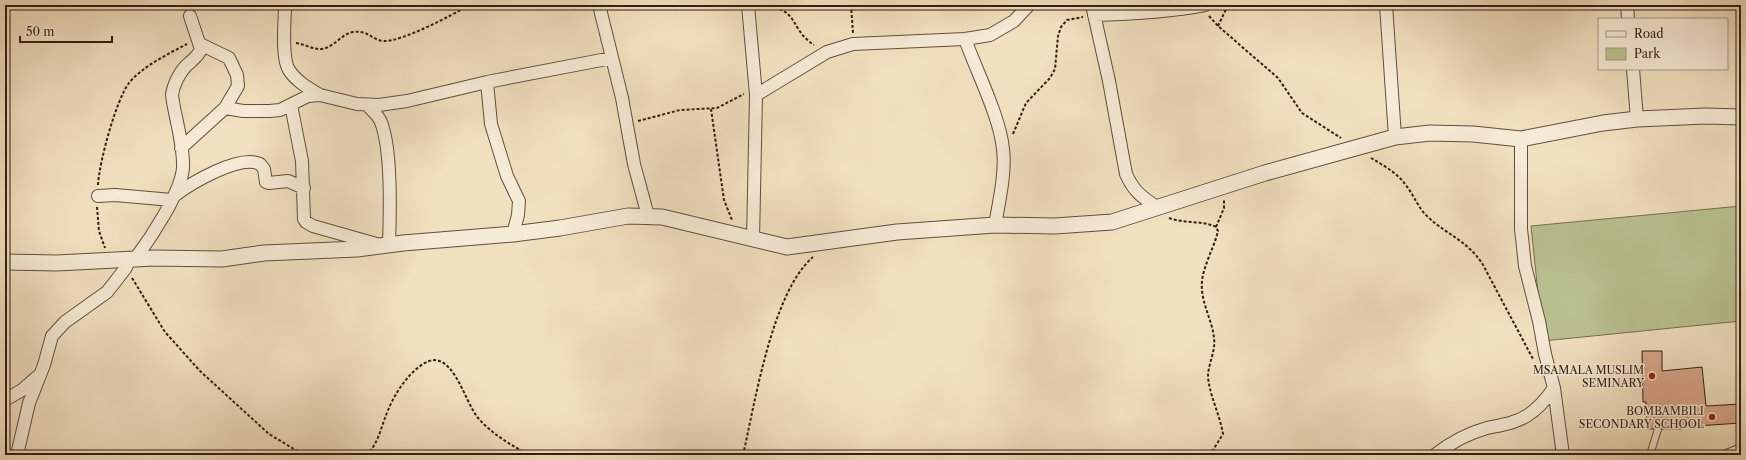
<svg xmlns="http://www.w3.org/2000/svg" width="1746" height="460" viewBox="0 0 1746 460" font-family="'Libre Caslon Text',serif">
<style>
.green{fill:#bac292;stroke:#757050}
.building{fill:#dba78d;stroke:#301f0f}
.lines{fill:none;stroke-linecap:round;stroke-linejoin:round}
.service-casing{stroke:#604f3b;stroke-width:8}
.minor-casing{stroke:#604f3b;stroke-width:14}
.tertiary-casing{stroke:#604f3b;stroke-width:17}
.path{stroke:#301f0f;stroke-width:2;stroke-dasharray:3 2;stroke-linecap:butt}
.service{stroke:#f6ebd6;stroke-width:6}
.minor{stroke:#f6ebd6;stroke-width:12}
.tertiary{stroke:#f6ebd6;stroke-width:15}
.poi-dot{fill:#8f2418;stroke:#f6ebd6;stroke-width:1.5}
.labels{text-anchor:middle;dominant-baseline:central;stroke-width:3;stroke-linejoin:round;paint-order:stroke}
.poi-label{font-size:11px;fill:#301f0f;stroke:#f6ebd6;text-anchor:end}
</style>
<rect width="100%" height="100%" fill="#f1e0c0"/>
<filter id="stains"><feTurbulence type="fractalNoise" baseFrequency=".005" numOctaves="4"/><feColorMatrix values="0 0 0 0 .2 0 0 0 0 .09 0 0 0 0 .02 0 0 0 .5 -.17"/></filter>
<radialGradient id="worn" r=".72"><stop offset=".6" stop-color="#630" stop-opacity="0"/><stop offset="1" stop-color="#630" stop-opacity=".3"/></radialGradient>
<path class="green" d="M1741,206v115l-198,20 -12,-115z"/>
<path class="building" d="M1642,351h20v20l40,-4 4,39 35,-2v19l-60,4v2h-19l-1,-3 -4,-1 -4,4h-6l-1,-27h-3z"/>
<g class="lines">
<defs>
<path id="service" d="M1650,455l8,-26
M1721,455l20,-8"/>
<path id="minor" d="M285,5c0,15 -4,53 4,65 7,11 19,18 31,25
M599,5l23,93 12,66 14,52
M748,5l8,90 -3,145
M1092,5l17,76 17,93c8,18 16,23 32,34
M1386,5l9,132
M1627,5l1,14
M1094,15c37,-1 74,-3 111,-10
M965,39c11,31 35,78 38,110 3,23 -4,53 -8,76
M1633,69l4,50
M487,82l4,42 16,52 12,25 -1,14 -5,19
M756,95l71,-43 26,-8 112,-5 25,-4 24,-14 15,-16
M291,105l11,56 2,58 2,3 7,4 67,19
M367,105c5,5 11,10 14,17 11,29 9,90 8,123
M225,108l18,3h27l10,-1 28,-14 12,-1 37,9 22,1 28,-4 80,-19 125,-24
M1521,139v90l4,37 14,55 6,33 9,34 9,67
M181,148l44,-40 13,-22 -1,-11 -8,-17 -29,-14
M98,196l17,-1 57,5
M174,196c17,-13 66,-42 86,-32l4,5 2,13 3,1 19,-2 16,7
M135,259c15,-20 46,-66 48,-91 1,-24 -8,-49 -11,-73 1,-9 7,-22 14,-29 5,-5 12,-9 15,-17l-11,-33
M5,400l17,-10 15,-13
M17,455l12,-52 15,-38 8,-29 13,-14 42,-30 18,-23 5,-10
M1435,455c15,-12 34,-22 52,-27 14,-3 29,-5 41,-13 11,-7 19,-17 26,-27"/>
<path id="tertiary" d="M5,262l52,1 97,-5 68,1 42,-6 93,-4 46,-6 110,-9 47,-6 68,-12 34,1 125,30 110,-15 98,-7 60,1 57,-4 153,-49 130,-36 35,-4 43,1 48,5 82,-16 34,-4 69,-3 35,1"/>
</defs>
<use href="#service" class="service-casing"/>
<use href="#minor" class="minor-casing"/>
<use href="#tertiary" class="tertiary-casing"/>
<path class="path" d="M760,5c41,3 28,23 54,40
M851,5l2,28
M1209,16l9,10 60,52 24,35 39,25
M1218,26l10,-21
M296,43c8,1 16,6 24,6 13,0 21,-15 33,-17 16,-2 18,8 31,9 17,1 69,-26 85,-36
M711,109l13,91 8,20
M638,121l42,-11 37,-2 27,-14
M1013,134l13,-31 24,-25 5,-9 3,-33 3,-9 6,-7 16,-3
M1371,158c12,7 26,15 34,26 9,11 13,24 23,33 19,18 37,22 54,46l51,96
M98,185c1,-22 18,-85 31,-102 14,-17 39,-29 58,-39
M97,207l2,24 6,17
M1169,218c15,6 34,2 47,9l2,4c-4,17 -14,33 -16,50 -2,20 10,38 12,57 2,13 -6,26 -6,39 2,20 12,38 15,57l-13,21
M1216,227l8,-19v-8
M132,278l33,54 35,39 69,63 35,21
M366,455c11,-9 14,-24 19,-37 7,-20 20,-42 38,-54 29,-19 41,37 55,54 14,16 33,27 51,37
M743,455c12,-52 29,-163 70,-198"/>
<use href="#service" class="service"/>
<use href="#minor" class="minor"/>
<use href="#tertiary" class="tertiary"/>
</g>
<g class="poi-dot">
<circle cx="1652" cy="376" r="4"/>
<circle cx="1712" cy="417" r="4"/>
</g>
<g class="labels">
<g class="poi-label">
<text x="1644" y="370">MSAMALA MUSLIM<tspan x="1644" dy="13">SEMINARY</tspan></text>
<text x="1704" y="411">BOMBAMBILI<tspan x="1704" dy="13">SECONDARY SCHOOL</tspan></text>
</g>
</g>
<rect width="1746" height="460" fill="none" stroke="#f1e0c0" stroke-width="20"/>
<rect x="6" y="6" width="1734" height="448" fill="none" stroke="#301f0f" stroke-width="2"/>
<rect x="10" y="10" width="1726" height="440" fill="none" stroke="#301f0f"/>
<rect x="1598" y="18" width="130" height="52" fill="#f6ebd6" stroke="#a79986"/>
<rect x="1606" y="31" width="20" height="6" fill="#f6ebd6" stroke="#a79986"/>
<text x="1634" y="38" font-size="12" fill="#301f0f">Road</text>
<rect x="1606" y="48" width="20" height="12" fill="#bac292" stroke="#a79986"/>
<text x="1634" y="58" font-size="12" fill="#301f0f">Park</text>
<path d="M20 36v6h92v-6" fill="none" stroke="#301f0f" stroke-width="2"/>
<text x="26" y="36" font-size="12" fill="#301f0f" stroke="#f6ebd6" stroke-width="3" paint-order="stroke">50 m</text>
<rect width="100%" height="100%" filter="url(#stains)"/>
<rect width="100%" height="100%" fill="url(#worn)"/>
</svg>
